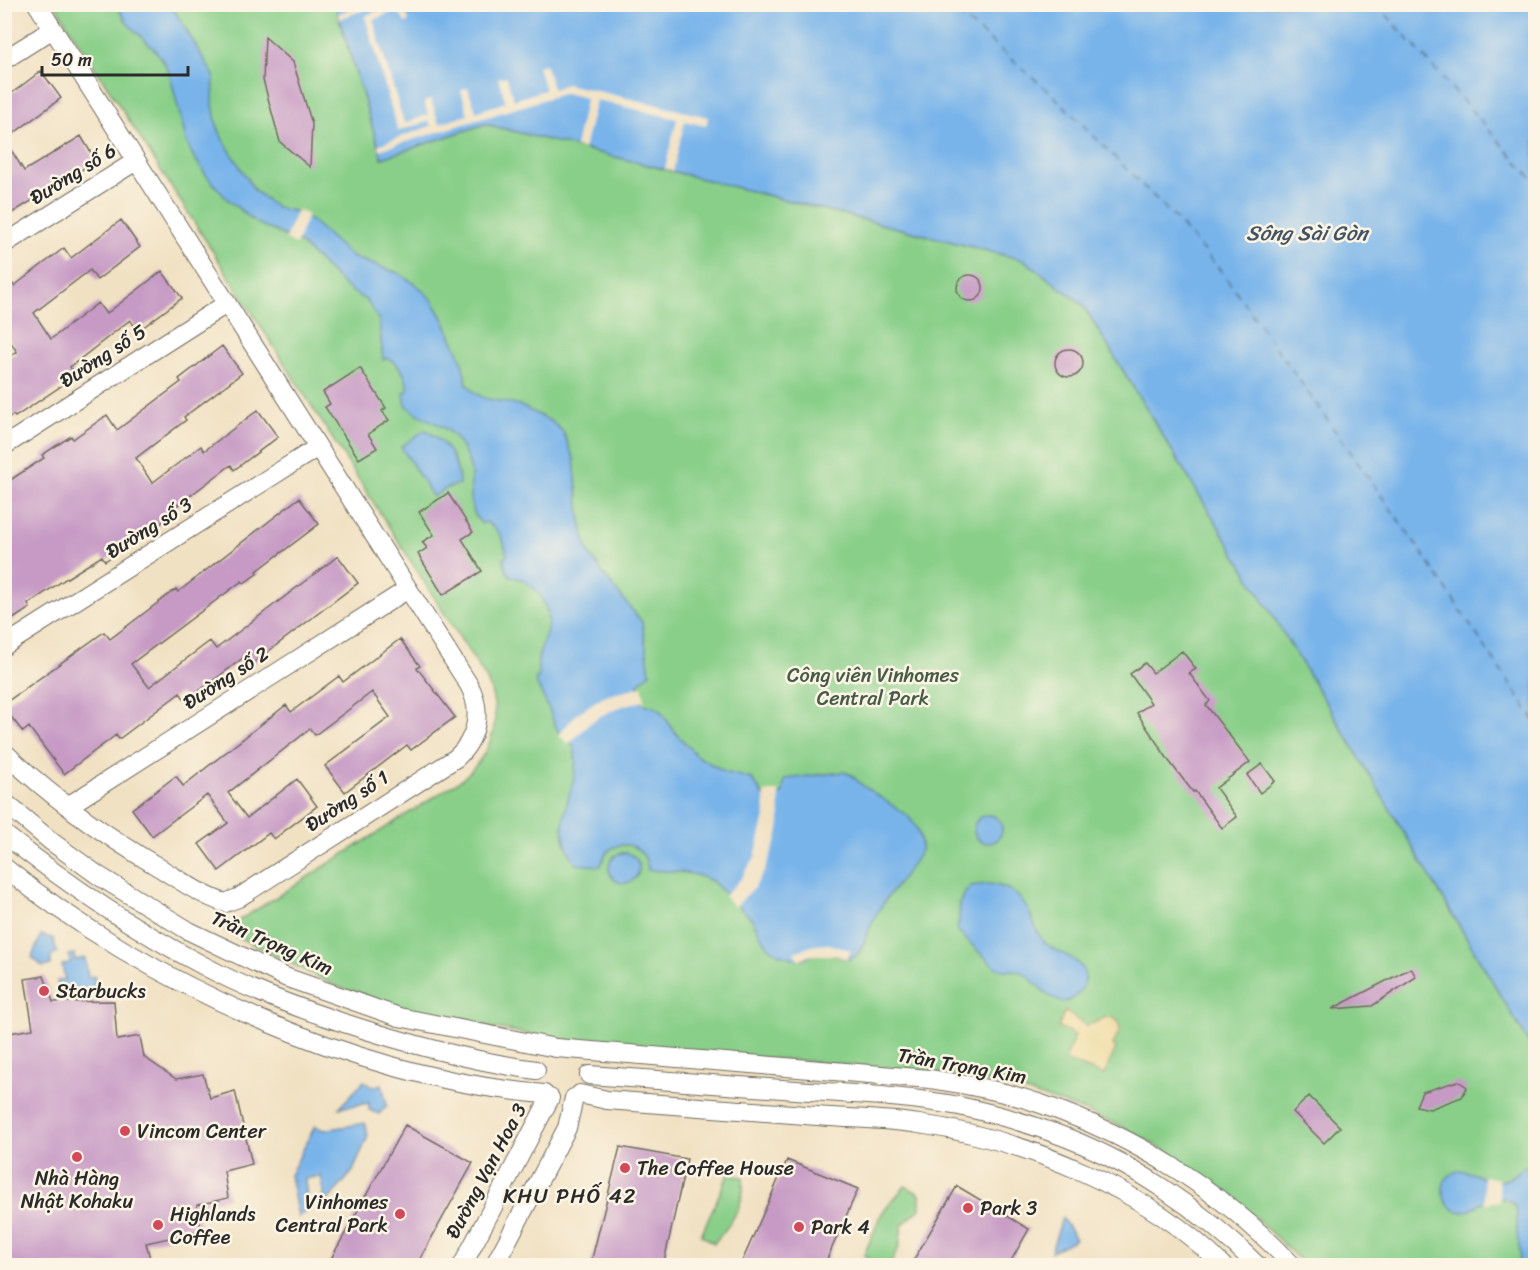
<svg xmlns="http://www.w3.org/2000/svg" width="1540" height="1270" viewBox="0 0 1540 1270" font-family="Sriracha,sans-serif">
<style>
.green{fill:#89cf89;stroke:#5a7d5a;stroke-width:1.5}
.sand{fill:#eeda9e;stroke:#8c8264;stroke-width:1.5}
.water{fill:#78b4ea;stroke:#52708a;stroke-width:1.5}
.pier{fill:#f1e1c3}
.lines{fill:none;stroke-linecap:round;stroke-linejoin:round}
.ferry{stroke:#425464;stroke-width:1.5;stroke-dasharray:8 6;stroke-linecap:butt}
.building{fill:#c69ac5}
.minor-casing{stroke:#706b60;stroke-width:20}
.minor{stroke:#fff;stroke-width:18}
.poi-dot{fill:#d1495b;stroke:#fcf5e5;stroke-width:2}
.labels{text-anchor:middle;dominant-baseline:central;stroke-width:5;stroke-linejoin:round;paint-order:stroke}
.street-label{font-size:20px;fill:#2b2b2b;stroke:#fcf5e5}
.park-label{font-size:20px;fill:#475c47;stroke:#fcf5e5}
.poi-label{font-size:20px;fill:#2b2b2b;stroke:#fcf5e5;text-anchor:start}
.water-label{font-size:21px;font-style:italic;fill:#425464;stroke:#fcf5e5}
.neighbourhood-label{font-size:21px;letter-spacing:1.5px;fill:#2b2b2b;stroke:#fcf5e5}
</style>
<rect width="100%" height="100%" fill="#fcf5e5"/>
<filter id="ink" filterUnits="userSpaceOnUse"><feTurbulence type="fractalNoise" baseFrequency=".0167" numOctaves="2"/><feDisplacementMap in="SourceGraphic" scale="12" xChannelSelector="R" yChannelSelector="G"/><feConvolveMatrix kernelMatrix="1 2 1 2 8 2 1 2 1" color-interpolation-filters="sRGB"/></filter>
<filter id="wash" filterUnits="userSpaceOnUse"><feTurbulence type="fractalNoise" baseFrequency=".008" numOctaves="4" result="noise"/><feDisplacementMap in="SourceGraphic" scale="24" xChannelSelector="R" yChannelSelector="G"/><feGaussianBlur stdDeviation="1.35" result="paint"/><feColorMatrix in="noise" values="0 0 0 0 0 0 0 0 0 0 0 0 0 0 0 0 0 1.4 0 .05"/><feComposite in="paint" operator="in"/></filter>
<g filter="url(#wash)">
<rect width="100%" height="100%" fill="#f1e1c3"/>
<path class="green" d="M55,5h280l47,153 103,-34 539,136 59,45 267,437 185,311v212h-231c-59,-61 -130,-119 -210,-150 -43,-17 -87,-29 -132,-40l-399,-35 -128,-22 -99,-32 -112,-56 237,-150c32,-27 43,-61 26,-100z
M728,1175l15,2c3,27 -12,47 -29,66l-13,-8z
M905,1186l15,8v15l-18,16 -3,22 -9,18h-15l-11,-10 18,-42z"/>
<path class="sand" d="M1065,1011l20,14c14,0 20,-15 33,-4l2,9 -7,15 3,3 -12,27 -39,-15 10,-25 -17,-8z"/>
<path class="water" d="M116,5h55l43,71 -1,28 3,18 6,16 33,53 21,16 21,5 15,9 40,36 46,16 21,14 14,14 10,17 18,40 6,26 8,9 9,5 35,7 32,16 12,11 11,27 6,57 7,34 20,29 35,43 8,51 -12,11 4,19 17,6 16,23 22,24 28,16 27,7 12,17 18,-2 3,-15 58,-7 7,2 12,11 46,31c9,10 14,20 13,34 -14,27 -39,48 -51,77 -5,10 -7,26 -18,31 -6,3 -12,-2 -18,-3 -12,-2 -25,1 -36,5l-19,-6 -10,-7 -7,-9 -10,-19 -40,-38 -15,-6 -17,-3 -32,-2c-2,-31 -41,-35 -47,-4l-25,-2c-31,-45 4,-68 -1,-112 -2,-12 -11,-13 -17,-21 -6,-8 -6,-18 -11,-26 -4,-9 -8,-16 -12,-25l4,-5c-7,-24 16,-43 7,-67 -3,-9 -9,-18 -16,-23 -14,-12 -25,-2 -26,-27l3,-2c-2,-15 -8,-28 -22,-34l-3,2c-13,-13 -11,-26 -11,-43 1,-12 -4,-25 -10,-35 -14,-25 -38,-24 -55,-41l-2,-12 4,-2c-1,-15 -8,-27 -21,-33l-4,2 -4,-40 -12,-19 -19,-12 -48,-46 -43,-20 -9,-7 -22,-18 -20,-23 -14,-21 -6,-14 -16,-65 -5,-11 -10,-14 -27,-26z
M335,5h1200v1048l-185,-311 -267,-437 -59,-45 -539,-136 -103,34z
M425,430c22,12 33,29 34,54l-14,5 -12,8 -32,-50z
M974 829a14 14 0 1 1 28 0a14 14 0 1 1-28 0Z
M609 868a15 15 0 1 1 30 0a15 15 0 1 1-30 0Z
M987,884c24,1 37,14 46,37 3,7 5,14 10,20 11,12 34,15 40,29 4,8 2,15 -3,21 -19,28 -40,-6 -55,-17 -9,-6 -16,-2 -26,-5 -3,0 -40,-36 -42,-40 7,-19 -5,-24 14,-43z
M41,935l12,3 4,15 -6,3v9l-8,2 -11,-10z
M74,954l1,6 10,-2 3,19 6,-1 3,14 -36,7 -4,-16 8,-2 -3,-14 8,-2 -1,-8z
M364,1081l9,6 9,-3 5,21 -8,9 -10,-4v-7l-30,5z
M365,1123l3,13 -15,35 -28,33 -4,-28 -16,3 3,31 -10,7 -8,-42 25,-49 9,4z
M1532,1164l3,1v100h-19c8,-10 2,-19 1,-31 -1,-14 6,-34 -17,-36 -18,-2 -25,15 -38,14 -6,-1 -12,-4 -15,-9 -3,-4 -4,-9 -4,-13 0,-5 2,-10 5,-13 17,-17 34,7 52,4 12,-1 19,-14 32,-17z
M1062,1218l14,21 -25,13z"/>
<path class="pier" d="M362,4l16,1 -39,14 -1,-5z
M393,5h10l6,16 -4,2 -7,-14 -25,11 31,103 24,-8 -4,-13 7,-3 8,25 29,-9 -7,-25 7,-2 8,24 30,-10 -8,-24 8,-2 8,24 31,-10 -7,-24 7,-2 8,25 14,-5 141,33 -2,9 -21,-5 -12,50 -8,-2 12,-50 -81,-19 -12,49 -9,-2 11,-49 -21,-5 -186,57 -1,-5 53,-19 -2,-5 -31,10 -33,-115z
M297,210l11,5 -12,30 -11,-6z
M642,686l3,15 -20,4 -25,11 -11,8 -20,20 -11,-9 19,-21 25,-17z
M764,791l1,2 14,-2 1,32 -3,16 -13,33 -10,16 -19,19 -11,-11 16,-16 15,-23 10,-40z
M829,944l22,6 -4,9 -13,-4h-13l-13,1 -10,4 -4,-8 21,-7z
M1483,1176l15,3 2,22 -15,2z"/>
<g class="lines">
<path class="ferry" d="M947,4l105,90 122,123 48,55 198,278 116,173
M1377,4l159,179"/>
</g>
<g id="blocks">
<path class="building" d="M265,37l28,25 19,62 -2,43 -30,-25 -17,-62z
M41,71l20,27 -56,42 19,31 57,-35 15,25 -92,57v-119z
M121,220l19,27 -43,33 -7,-10 -56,43 17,26 47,-36 8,11 56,-43 20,27 -44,33 -8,-11 -60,47 6,9 -61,41 -2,-2 -9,6v-61l13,-8 -13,-20v-61l10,15 50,-38 7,10z
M957 288a13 13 0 1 1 26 0a13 13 0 1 1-26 0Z
M222,346l20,27 -58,44 2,3 -50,38 16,25 49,-37 3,5 54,-41 20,27 -44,33 -3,-5 -64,48 3,4 -65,44 -3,-5 -35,22 -39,26 2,4 -26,17v-141l40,-26 -2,-3 29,-19 2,3 34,-24 10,15 64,-48 -2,-3z
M1055 363a14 14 0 1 1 28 0a14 14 0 1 1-28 0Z
M360,368l26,40 -4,3 7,9 -21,14 9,14 -18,11 -34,-52 5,-3 -7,-12z
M448,493l25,39 -11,7 20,32 -39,24 -25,-41 9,-6 -5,-6 12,-7 -15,-23z
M299,498l20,26 -62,47 1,2 -14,10 -2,-2 -111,83 18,23 61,-46 6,8 122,-93 20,27 -109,83 -6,-8 -57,43 -6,-8 -61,46 -3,-4 -52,39 -35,-47 -6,5 -19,-24v-4l100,-72 6,7 66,-50 2,3z
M400,639l20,27 -3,2 38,49 -44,33 -4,-5 -62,47 -20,-26 65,-49 -18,-25 -57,43 -5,-6 -82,64 19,25 50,-39 20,27 -43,33 -5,-6 -50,38 -20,-27 29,-21 -21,-28 -55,41 -20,-27 44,-33 7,10 103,-81 5,7 48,-36 4,6z
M1182,651l14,18 -7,4 21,28 -4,4 44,57 -34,26 21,29 -15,11 -27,-37 -2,1 -24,-31 -32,-48 14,-10 -21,-29 15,-11 8,10z
M1262,764l13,17 -15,12 -13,-18z
M1411,968l5,9 -44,29 -40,3z
M44,976l9,26 61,-1 3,39 23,-4 4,21 32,22 27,-5 7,24 25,-7 17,73 -28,7 4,27 -31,7 4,26 -55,12 6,23h-148v-232l29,-5 -8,-50z
M1458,1081l9,6 -5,10 -32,12 -14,-3 6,-14z
M1309,1096l31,31 -16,16 -31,-31z
M405,1125l68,38 -57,103h-89z
M620,1147l67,12 -24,107h-73z
M787,1160l71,29 -34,77h-84z
M957,1186l72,43 -21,37h-98z"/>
</g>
</g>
<g filter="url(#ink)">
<use href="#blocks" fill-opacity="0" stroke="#706b60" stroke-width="1.5"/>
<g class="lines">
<defs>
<path id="minor" d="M4,60l49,-31
M4,244l132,-83
M4,446l222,-142
M4,646l314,-199
M4,752c47,45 100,83 156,116 21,13 41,27 65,35l13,-5 218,-140c21,-19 27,-47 13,-73l-432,-681
M4,802l48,40 47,34 90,55 96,46 114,40 157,31 374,31c37,6 75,12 111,25 96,33 183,88 252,162
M68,806l340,-217
M4,834c63,50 131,96 202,133 43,23 89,40 135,55 64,21 128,39 195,48
M4,867c143,117 356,212 540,227
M589,1075c69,5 138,10 207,15 54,4 109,6 163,16 32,7 65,16 95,27 74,26 149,78 204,133
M580,1094l27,6c66,5 133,10 199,15 37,4 76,3 113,9 106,15 228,65 304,142
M462,1266l88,-168
M494,1266l73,-138 7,-30"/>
</defs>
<use href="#minor" class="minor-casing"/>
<use href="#minor" class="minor"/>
</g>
</g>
<g class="poi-dot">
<circle cx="44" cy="991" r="6"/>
<circle cx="125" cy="1131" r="6"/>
<circle cx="77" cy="1157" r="6"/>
<circle cx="625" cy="1168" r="6"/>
<circle cx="968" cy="1208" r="6"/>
<circle cx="400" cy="1214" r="6"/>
<circle cx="158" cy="1225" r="6"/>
<circle cx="799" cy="1227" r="6"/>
</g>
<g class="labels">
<g class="street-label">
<text transform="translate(73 174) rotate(-32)">Đường số 6</text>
<text transform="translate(103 356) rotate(-33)">Đường số 5</text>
<text transform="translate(149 528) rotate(-32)">Đường số 3</text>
<text transform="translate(226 678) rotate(-33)">Đường số 2</text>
<text transform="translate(347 801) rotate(-33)">Đường số 1</text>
<text transform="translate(272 943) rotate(24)">Trần Trọng Kim</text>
<text transform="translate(962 1066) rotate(10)">Trần Trọng Kim</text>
<text transform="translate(486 1171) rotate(-62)">Đường Vạn Hoa 3</text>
</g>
<g class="park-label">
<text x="873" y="675">Công viên Vinhomes<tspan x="873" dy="23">Central Park</tspan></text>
</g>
<g class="poi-label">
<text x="56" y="991">Starbucks</text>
<text x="137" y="1131">Vincom Center</text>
<text x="637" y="1168">The Coffee House</text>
<text x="77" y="1178" text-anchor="middle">Nhà Hàng<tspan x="77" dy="23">Nhật Kohaku</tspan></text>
<text x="388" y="1202" text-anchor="end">Vinhomes<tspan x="388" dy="23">Central Park</tspan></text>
<text x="980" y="1208">Park 3</text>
<text x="170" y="1214">Highlands<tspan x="170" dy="23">Coffee</tspan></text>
<text x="811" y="1227">Park 4</text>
</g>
<g class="water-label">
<text x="1307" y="233">Sông Sài Gòn</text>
</g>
<g class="neighbourhood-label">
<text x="570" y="1196">KHU PHỐ 42</text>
</g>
</g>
<rect width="1540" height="1270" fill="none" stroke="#fcf5e5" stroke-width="24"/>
<path d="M42 66v9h146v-9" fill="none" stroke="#2b2b2b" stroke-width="3"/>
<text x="51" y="66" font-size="18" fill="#2b2b2b" stroke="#fcf5e5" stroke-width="4.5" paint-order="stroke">50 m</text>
</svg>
